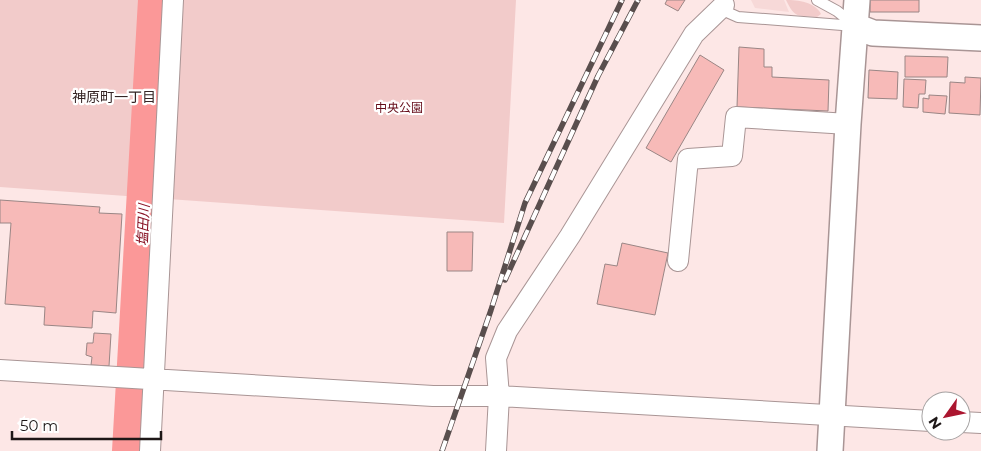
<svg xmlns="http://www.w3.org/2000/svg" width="981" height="451" viewBox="0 0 981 451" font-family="Montserrat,'Noto Sans JP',sans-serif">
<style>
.built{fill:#f7d9d8}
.green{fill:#f2cbca}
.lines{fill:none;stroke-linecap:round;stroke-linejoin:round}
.river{stroke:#fb9898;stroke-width:36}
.building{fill:#f7bab8;stroke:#9a8685}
.service-casing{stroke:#a99595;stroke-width:12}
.minor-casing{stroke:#a99595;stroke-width:22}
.tertiary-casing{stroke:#a99595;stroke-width:28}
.service{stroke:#fff;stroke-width:10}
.minor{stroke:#fff;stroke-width:20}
.tertiary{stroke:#fff;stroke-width:25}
.rail-casing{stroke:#594e4d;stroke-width:5.5}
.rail{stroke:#fff;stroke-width:4;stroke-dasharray:11;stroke-linecap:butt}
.labels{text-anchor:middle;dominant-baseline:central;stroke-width:4.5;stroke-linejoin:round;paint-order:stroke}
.park-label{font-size:12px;fill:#650c19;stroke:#fff}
.neighbourhood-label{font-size:14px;fill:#352525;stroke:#fff}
.water-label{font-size:14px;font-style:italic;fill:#891426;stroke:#fff}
</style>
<rect width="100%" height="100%" fill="#fde7e6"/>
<path class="built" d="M751,0h33l5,12 -34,-4z"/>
<path class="green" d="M0,0h516l-12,223 -504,-36z
M786,0c12,0 29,2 35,14l-4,3c-19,-2 -22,2 -31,-17z"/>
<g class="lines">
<path class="river" d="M130,451l26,-451"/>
</g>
<path class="building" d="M667,0h18l-7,11 -13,-7z
M870,0h49v12h-49z
M739,47l25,2v18h8v10l57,3 -1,31 -91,-4z
M700,55l24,15 -53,92 -25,-14z
M905,56l43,1 -1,20h-42z
M869,70l29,2 -1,27 -29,-1z
M965,77l16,1 -1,37 -31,-2 1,-31 15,1z
M904,79l22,1 -1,14h-6l-1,14 -15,-1z
M929,95l18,1 -2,18 -22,-2v-14l6,1z
M0,200l100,7 -1,6 23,1 -6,99 -23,-2 -1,17 -48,-3 1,-18 -40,-3 6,-81h-11z
M447,232h26l-1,39h-25z
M622,243l46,10 -13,62 -58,-11 8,-40 12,2z
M94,333l17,1 -2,32 -18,-1 1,-8 -6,-2 1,-12h6z"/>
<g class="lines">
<defs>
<path id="service" d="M817,0l20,11 15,12
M724,3l5,10 9,4 117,9"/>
<path id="minor" d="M678,261l10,-102 44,-3 4,-39 112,7
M0,370l433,26h66l432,25
M961,422l20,1
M150,451l23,-451
M496,451l3,-55 -3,-38 11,-27 63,-95 124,-202 30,-29"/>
<path id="tertiary" d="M855,26l18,7 108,5
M830,451l18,-327 9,-124"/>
</defs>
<use href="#service" class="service-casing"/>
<use href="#minor" class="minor-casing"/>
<use href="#tertiary" class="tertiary-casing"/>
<use href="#service" class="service"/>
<use href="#minor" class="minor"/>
<use href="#tertiary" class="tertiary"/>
<defs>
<path id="rail" d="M505,280l93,-204 40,-76
M442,451l49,-141 34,-107 97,-203"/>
</defs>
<use href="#rail" class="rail-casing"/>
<use href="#rail" class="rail"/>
</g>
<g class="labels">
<g class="park-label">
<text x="399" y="107">中央公園</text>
</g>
<g class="neighbourhood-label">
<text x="114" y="97">神原町一丁目</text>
</g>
<g class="water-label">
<text transform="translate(143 225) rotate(-87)">塩田川</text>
</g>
</g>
<g transform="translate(946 416) rotate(237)"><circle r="24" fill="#ffffff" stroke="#a5a2a2"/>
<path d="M0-4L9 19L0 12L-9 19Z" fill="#ab152f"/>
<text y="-8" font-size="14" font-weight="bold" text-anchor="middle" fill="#1e1717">N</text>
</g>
<path d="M12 431v8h149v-8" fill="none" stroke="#1e1717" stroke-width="2.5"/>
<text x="20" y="431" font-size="15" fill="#1e1717" stroke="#ffffff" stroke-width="4" paint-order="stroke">50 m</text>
</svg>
